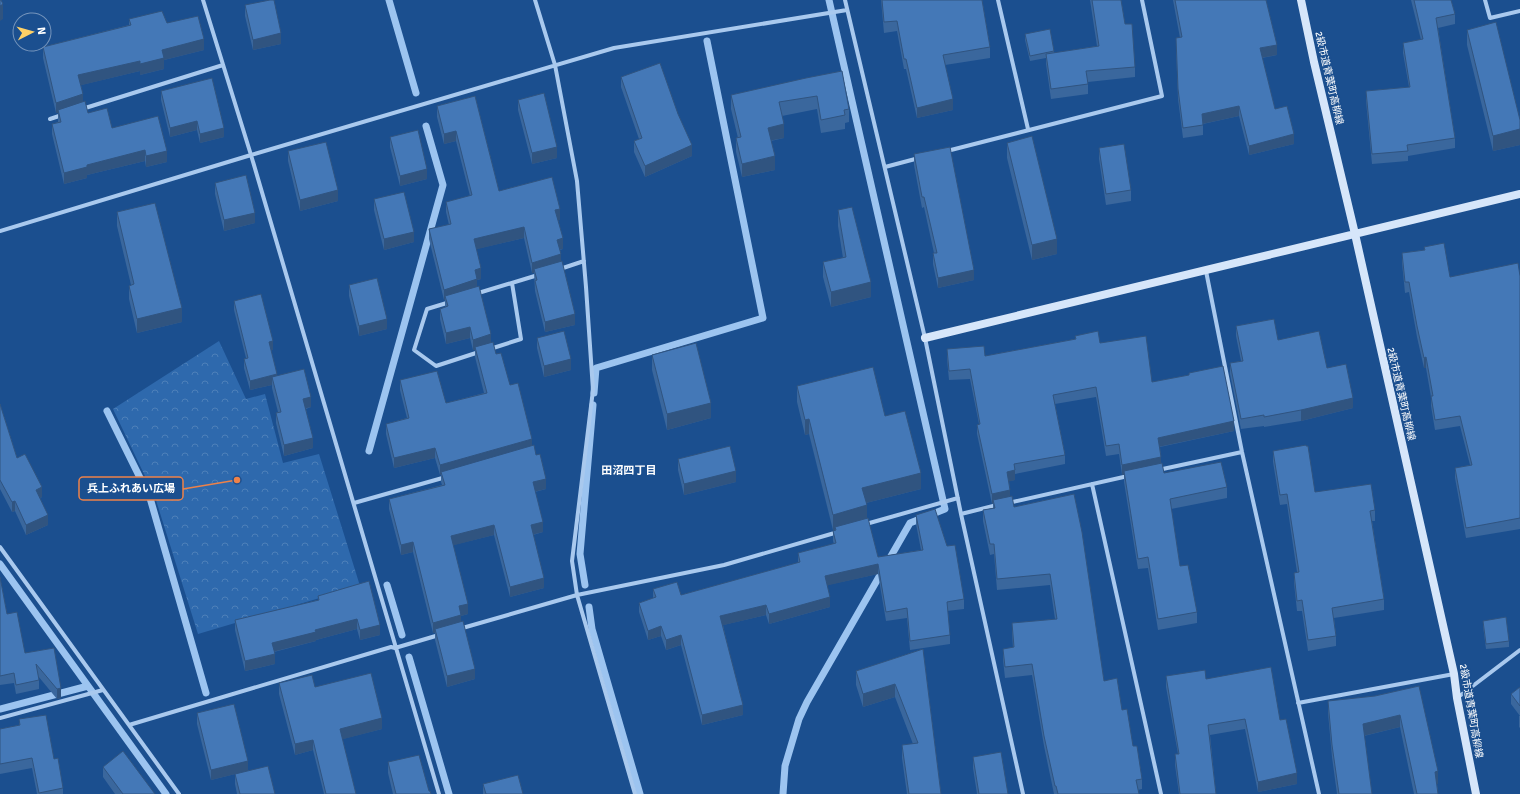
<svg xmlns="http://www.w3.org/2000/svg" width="1520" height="794" viewBox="0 0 1520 794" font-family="Signika,'Noto Sans JP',sans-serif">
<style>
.park{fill:url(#park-crowns)}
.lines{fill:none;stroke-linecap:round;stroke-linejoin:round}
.stream{stroke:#9cc4f0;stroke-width:7}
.street{stroke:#a9c9ee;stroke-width:4}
.secondary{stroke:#d6e6fa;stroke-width:8}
.wall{fill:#3a679d}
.shaded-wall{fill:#305480}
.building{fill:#4478b7;stroke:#305480}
.labels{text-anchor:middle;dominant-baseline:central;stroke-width:3.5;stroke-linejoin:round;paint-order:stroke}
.street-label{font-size:10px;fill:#fff;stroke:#1b4f8f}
.neighbourhood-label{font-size:11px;font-weight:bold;fill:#fff;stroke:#1b4f8f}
.leader{fill:none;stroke:#ee8249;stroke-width:1.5}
.callout-dot{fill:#ee8249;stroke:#1b4f8f;stroke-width:1.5}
.callout{fill:#1b4f8f;stroke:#ee8249;stroke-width:1.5}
.callout-label{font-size:11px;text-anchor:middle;font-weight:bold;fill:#fff}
</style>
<defs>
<pattern id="park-crowns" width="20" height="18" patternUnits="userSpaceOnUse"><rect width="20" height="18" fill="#2e69ad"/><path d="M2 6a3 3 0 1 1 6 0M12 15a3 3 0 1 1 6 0" fill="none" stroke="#4d80b9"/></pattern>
</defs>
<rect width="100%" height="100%" fill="#1b4f8f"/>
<path class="park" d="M219,341l27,58 19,-5 18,69 36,-9 41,132 -162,48 -43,-137 -42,-88z"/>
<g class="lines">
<path class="stream" d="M389,0l27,93
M594,393l2,-25 167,-50 -56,-277
M107,411l43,87 56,195
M369,451l74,-266 -17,-59
M0,564l166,230
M387,585l15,50
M585,585l-5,-31 13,-149
M589,607l3,22 48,165
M409,657l40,137
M0,709l88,-23
M783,794l2,-28 14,-47 8,-17 103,-179 35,-14 -116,-509"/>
<path class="street" d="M203,0l48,155 188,639
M535,0l20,65 22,116 9,106 7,103 -21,171 5,34 58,199
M845,0l80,338 36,176 62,280
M998,0l30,129
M1485,0l5,18 30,-7
M82,109l141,-44
M50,119l12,-4
M947,151l215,-55 -20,-96
M885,167l34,-9
M0,231l251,-76 363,-107 233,-38
M560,269l24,-8
M1206,271l36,181 77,342
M475,294l63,-19
M450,302l-23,7 -13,41 22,16 43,-14
M490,349l31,-10 -9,-56
M1158,470l84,-18
M1092,484l69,310
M354,503l92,-26
M1008,503l120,-27
M961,514l36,-9
M866,524l92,-26
M0,547l179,247
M459,629l118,-34 147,-30 114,-33
M1457,698l63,-48
M1298,703l156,-29
M0,718l103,-28
M129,725l262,-78 4,1 44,-13"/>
<path class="secondary" d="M1301,0l13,62 41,172 99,440 3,24 19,96
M925,338l595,-144"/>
</g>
<path class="wall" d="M881,0h101l8,47v11l-45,7 8,45 -36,8 -11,-49h-2l-7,-38 -13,2z
M1090,0h31l4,24 10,43v10l-47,5v12l-37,5 -5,-35v-6l-16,3 -5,-21v-6l29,17v2l43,-7z
M1173,0h93l11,55 -15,3 13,51 19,35 -45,11 -10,-39 -36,8v11l-20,3 -5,-39 -2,-51v-10h4z
M1411,0h40l4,14v10l-17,4 17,110v10l-47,8v5l-36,3 -6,-63v-10l43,-4 -6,-34v-10l18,-3z
M245,5l36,39 -28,6 -8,-34z
M129,19l38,4 37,27 -40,10v9l-24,6v-4l-59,14 2,17 5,11 79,49 -21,5 -1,-6 -58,14v3l-23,6 -12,-50v-10l6,-2v-9h-2l-13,-55v-11l86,-22z
M1467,30l53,90v25l-27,6 -26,-106z
M842,71l7,38v13l-4,1v6l-24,4 -4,-24 -35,7 2,22 -13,3 4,29 -33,7 -6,-25v-14h2l-7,-29v-14z
M621,77l71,79 -47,21 -11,-25v-11l5,-2 -18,-52z
M161,91l63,46 -24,6 -3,-13 -27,7 -9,-37z
M475,96l24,95 61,29h-2l5,29 -3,1 1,11 14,64 -30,7 -10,-41 -1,-18h-2l-8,-35 -48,11 5,30 -4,1v7l14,55 19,43 22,61 14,43 -11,3 8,40 -10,3 11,53 -34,9 -16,-62 -41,10 15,69 -7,2v6l14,57 -28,8 -12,-47v-7h-2l-20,-81 -12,3 -12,-46v-10l53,-14 -1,-3v-7h-1l-5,-17 -41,10 -8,-34v-10l21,-6 -7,-28v-10l46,23 38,-10 -9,-36v-7h-2l-3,-12 -24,6 -6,-25v-10l5,-2v-7h-1l-15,-61v-10l20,-4 -3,-13v-10l24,-6 -14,-55 -12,3 -7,-27v-11z
M518,100l39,58 -25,6 -14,-54z
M390,137l37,42 -27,7 -10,-39z
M1007,143l50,111 -25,6 -25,-102z
M1099,148l32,42v11l-25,4 -7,-46z
M288,151l50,50 -38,10 -12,-50z
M914,154l60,126 -36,8 -5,-24v-11h1l-10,-46 -2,1 -8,-43z
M215,183l40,40 -31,8 -9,-37z
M374,199l40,43 -30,8 -10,-40z
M838,210l33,87 -40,10 -8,-30v-15l20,-4 -5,-32z
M117,212l65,110 -45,11 -8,-34v-13l2,-1 -14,-59z
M1424,247l26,30 70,-1v253l-54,9 -11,-60v-10l15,-3 -10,-39 -25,4 -4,-24v-9l-5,-29h-2l-7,-31 -8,-45 -4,1 -3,-30v-10l22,-3z
M349,285l38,44 -28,7 -10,-40z
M234,301l39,49h-2l6,26 34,31 -5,2 7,39 -29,8 -8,-33v-10l2,-1 -6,-24v-3l-22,5 -6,-22v-9l2,-1 -12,-48z
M1236,326l42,14 49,28 26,40 -52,13 -37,6v-1l-23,3 -11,-55v-11l11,-2 -5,-25z
M1075,336l25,7 52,39 37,-7v-2l45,58 -74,16 1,16 3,10 63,14v11l-56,11 9,57 17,46v11l-39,7 -10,-62 -10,1 -14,-87v-7h-2l-3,-21 -13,2 -10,-59 -41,7 10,51v9l-50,10v6l-6,1 1,15 4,11 60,-13 30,187 18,29 20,69v10l-4,1 1,4h-85l-10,-48 -12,-71 -27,3 -2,-18v-11l10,-1 -1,-14v-11l43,-4 -5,-34 -53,5 -3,-36 -4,1 -7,-34v-11l10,-2v-5l-1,1 -15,-70v-9l2,-1 -9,-45 -21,1 -2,-21v-10l38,7 90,-17z
M537,338l34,32 -27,7 -7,-29z
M652,355l59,63 -44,12 -15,-60z
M797,386l88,30 36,73 -55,14 1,15 11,39 43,-7 -5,-26v-9l48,84v10l-17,2 3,24v9l-40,6 -3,-32 -21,3 -8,-47 -51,11 3,22 -61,17 -3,-9 -43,10 20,90 -41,10 -21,-80 -15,5 -5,-14 -13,4 -9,-28v-9l14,-5v-9l28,6 117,-32v-10l36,-9 -1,-3v-10h2v-1h-2l-24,-96 -4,1 -8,-33z
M0,404l17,54 25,39 -2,1 8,27 -22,10 -11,-24 -3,1 -12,-23z
M1273,451l42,41 60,18v11h-3l12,78v11l-50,8 2,18v10l-28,5 -6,-40h-5l-3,-28v-10l3,-1 -10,-68 -7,1 -7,-43z
M678,459l58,23 -52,13 -6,-25z
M0,577l7,37 18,39 29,-5 7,50 -4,1 -19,-23 1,4v9l-23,5 -2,-11 -14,2z
M318,596l62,39 -20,5 -3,-11 -41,11v1l-42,11 1,12 -30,7 -10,-41v-10l83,-20z
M1483,621l26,20v6l-23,2 -3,-23z
M923,649l18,145h-34l-5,-36v-13l11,-1 -18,-47 -32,10 -7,-22v-14z
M1166,676l40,3 74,41 17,64 -39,8 -13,-63 -35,6 6,59h-37l-4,-29v-11h3l-12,-67z
M279,683l36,4 67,42 -40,10 14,55h-32l-11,-44 -18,5 -16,-61z
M1419,686l19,98h-1l1,10h-24l-14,-67 -36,9 8,58h-35l-5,-37 -4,-44v-12l47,-5z
M1520,687v41l-1,-1v-11h1l-9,-12v-10z
M197,713l51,57 27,24h-38l-2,-10v-10l-24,6 -14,-56z
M19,719l35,40 9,29v6h-26l-5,-26 -32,6v-45l19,-4z
M973,757l35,37h-31l-4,-26z
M388,762l41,29 2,3h-38l-5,-21z
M103,767l52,27h-40l-12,-17z
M483,784l40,10h-40z"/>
<path class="shaded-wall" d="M3,4v15l-3,2v-15z
M281,33v11l-28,6v-10z
M204,39v11l-40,10v9l-24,6v-11l22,-14z
M1277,45v10l-17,3v-10z
M140,61v10l-62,15v-11z
M83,94v11l-25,5v3h-2v-10z
M953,99v11l-36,8v-10z
M1239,106v10l-37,8v-10z
M197,121v9l-27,7v-9z
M784,124v14l-16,3v-13z
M224,128v9l-24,6v-9z
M1520,129v16l-27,6v-15z
M456,131v10l-12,3v-10z
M1294,134v10l-45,11v-9z
M692,145v11l-47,21v-11z
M557,147v11l-25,6v-11z
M145,150v11l-58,14v3l-23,6v-11l23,-8z
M167,151v11l-21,5v-11z
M775,156v14l-33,7v-13z
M427,169v10l-27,7v-10z
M338,190v11l-38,10v-11z
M560,209v11l-5,1v-11z
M255,213v10l-31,8v-11z
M524,227v11l-50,12v-11z
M414,232v10l-30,8v-11z
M563,238v11l-6,1v-10z
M1057,239v15l-25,6v-15z
M561,254v10l-27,5v4h-2v-10z
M481,268v11l-4,1v10l-32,6v4h-1v-10l31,-20z
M974,270v10l-36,8v-10z
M871,282v15l-40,10v-15z
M182,308v14l-45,11v-14z
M575,314v11l-30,7v-10z
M387,319v10l-28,7v-10z
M470,327v11l-24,6v-11z
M491,334v11l-16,2v3h-2v-10z
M273,341v9l-4,1v-9z
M1426,357v11h-2v-10z
M571,359v11l-27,7v-11z
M277,374v9l-5,-6v8l-22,5v-9z
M311,397v10l-8,2v-10z
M1353,398v10l-52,13v-11z
M711,403v15l-44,12v-16z
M809,419v15l-4,1v-15z
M1234,421v10l-76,16v-9z
M313,438v10l-29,8v-11z
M532,439v10l-91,23v3h-1v-10z
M435,448v10l-41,10v-10z
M1161,457v9l-37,5v4h-2v-10z
M1015,470v10l-8,2v-10z
M736,471v11l-52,13v-11z
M921,473v16l-59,15v-16z
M546,479v10l-13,3v-10z
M42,487v10l-6,3v-10z
M1010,490v10h-17v3l-1,1v-10z
M15,501v10l-3,1v-10z
M867,505v16l-32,6v3h-2v-15z
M48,515v10l-22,10v-10z
M543,522v10l-12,3v-10z
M494,525v10l-43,11v-10z
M413,542v10l-12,3v-10z
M878,564v10l-53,12v-10z
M544,578v10l-34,9v-10z
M830,597v10l-61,17v-10z
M468,604v10l-7,2v9l-26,4v4h-2v-10l26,-17z
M766,605v10l-46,11v-10z
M357,619v10l-41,11v1l-44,11v-9l43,-13z
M380,625v10l-20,5v-10z
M661,626v10l-13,4v-9z
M681,635v10l-15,5v-10z
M275,654v10l-30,7v-10z
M475,669v10l-28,8v-11z
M895,684v13l-32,10v-13z
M61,688v10l-4,1v-10z
M743,705v10l-41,10v-10z
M1400,715v12l-37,9v-12z
M382,718v11l-42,11v-11z
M313,740v10l-18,5v-11z
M248,761v10l-37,9v-10z
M1438,771v13h-3v-12z
M1297,773v11l-39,8v-10z"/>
<path class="building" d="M0,0h1l2,4 -3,2z
M270,0h4l7,33 -28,7 -8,-35z
M882,0h100l8,47 -47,8 10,44 -36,9 -11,-49h-2l-7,-38 -13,1z
M1092,0h29l4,24h7l3,43 -49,4 2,13 -37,5 -5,-35 53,-8z
M1175,0h91l11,45 -17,3 15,61 12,-3 7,28 -45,12 -10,-40 -37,8 1,11 -20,3 -5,-39 -2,-51 6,-1z
M1414,0h37l4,14 -19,4 19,120 -48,7 1,6 -36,3 -6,-63 44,-4 -7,-44 20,-4z
M162,11l5,12 31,-7 6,23 -42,11 2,8 -24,6v-3l-62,14 5,19 -27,9 -13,-56 88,-22 -2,-6z
M1496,22l24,98v9l-27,7 -26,-106z
M1050,29l4,22 -24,5 -5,-22z
M660,63l18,51 14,31 -47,21 -11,-25 8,-3 -21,-61z
M842,71l7,38 -5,1 1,5 -24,5 -4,-24 -38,6 5,22 -16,4 7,28 -33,8 -6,-26 5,-1 -10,-42 75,-17z
M212,78l12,50 -24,6 -3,-13 -27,7 -9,-37z
M544,93l13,54 -25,6 -14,-53z
M475,96l24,95 53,-14 8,32 -5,1 8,28 -6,2 4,14 -29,9 -8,-36 -50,12 7,29 -6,2 2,9 -33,11 -15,-61 22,-5 -5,-22 26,-7 -16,-64 -12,3 -7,-28z
M85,101l3,12 19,-5 5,20 46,-12 9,35 -21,5 -1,-6 -58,15v2l-23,6 -12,-49 9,-2 -3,-12z
M418,130l9,39 -27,7 -10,-39z
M1032,136l25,103 -25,6 -25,-102z
M326,142l12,48 -38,10 -12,-49z
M1124,144l7,46 -25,4 -7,-46z
M950,147l24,123 -36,8 -5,-25h4l-13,-56h-2l-8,-43z
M246,175l9,38 -31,7 -9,-37z
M404,192l10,40 -30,7 -10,-40z
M155,203l27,105 -45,11 -8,-33 5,-2 -17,-72z
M852,207l19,75 -40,10 -8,-30 23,-5 -8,-47z
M1444,243l6,34 68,-14 2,13v242l-54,10 -11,-60 17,-3 -12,-49 -25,4 -4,-24h2l-7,-39 -2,1 -7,-32 -8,-44h-4l-3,-29 23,-3 -1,-3z
M562,261l13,53 -30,8 -10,-41 2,-1 -3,-11z
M377,278l10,41 -28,7 -10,-41z
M479,286l12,48 -18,6 -3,-13 -24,6 -6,-24 8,-3 -3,-10z
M261,294l12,47 -4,1 8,32 -27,7 -6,-22 4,-1 -14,-57z
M1274,319l4,21 41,-9 8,37 19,-4 7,34 -52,12 -37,7v-2l-23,4 -11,-56 13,-2 -7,-35z
M564,331l7,28 -27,7 -7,-28z
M1098,331l2,12 46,-7 6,46 37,-7v-2l34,-7 11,55 -76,17 3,19 -39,8 -3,-21 -13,2 -10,-59 -43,8 12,60 -51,9 1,6 -8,2 3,18 -18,4 -15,-69 3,-1 -10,-55 -21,2 -2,-22 37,-3 1,10 91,-17 -1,-3z
M493,342l3,12 5,-1 9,32 8,-2 14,56 -92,26 -5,-17 -41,10 -8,-34 23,-6 -9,-38 37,-9 9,32 41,-10 -12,-46z
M696,343l15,60 -44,11 -15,-59z
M873,367l12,49 20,-5 16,62 -59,15 5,17 -34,10 -24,-96 -4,1 -8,-34z
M304,369l7,28 -8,2 10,39 -29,7 -8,-32 5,-1 -9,-35z
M0,404l17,54 8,-4 17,33 -6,3 12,25 -22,10 -11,-24 -3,1 -12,-22z
M534,445l2,10 4,-1 6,25 -13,3 10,40 -12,3 13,53 -34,9 -16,-62 -43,11 17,68 -9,2 2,9 -28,8 -20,-81 -12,3 -12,-46 56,-14 -4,-13z
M1306,445v1h2l7,46 56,-8 4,26 -5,1 14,88 -52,9 4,28 -28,4 -6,-40 -5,1 -3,-28 5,-1 -12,-78 -7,1 -7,-44z
M730,446l6,25 -52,13 -6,-25z
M1221,462l6,25 -57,12 10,67 8,-1 9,47 -39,7 -10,-62 -10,2 -14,-88 38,-8 2,10z
M1074,494l8,38 22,149 13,-3 5,32 5,-1 6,37h4l5,33 -6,1 3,14h-81l-2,-8h-1l-11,-50 -12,-72 -27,3 -2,-18 11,-2 -2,-24 45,-4 -7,-45 -53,5 -3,-35h-4l-7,-34 12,-2 -2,-8 19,-4 2,11z
M935,509l12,37 8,-1 9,54 -17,3 3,33 -40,6 -3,-33 -21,4 -8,-48 -53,12 5,21 -61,17 -3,-9 -46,11 23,89 -41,10 -21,-80 -15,5 -5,-14 -13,5 -9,-28 17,-6 -3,-8 24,-7 4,13 119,-33 -2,-9 38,-10 -3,-12 3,-1 -1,-3 33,-9 10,39 45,-7 -7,-35z
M0,577l7,37 10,-2 8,41 29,-5 7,40 -4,1 -21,-25 3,16 -23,5 -2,-12 -14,3z
M369,581l11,44 -20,5 -3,-11 -42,11 1,2 -44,11 3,11 -30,7 -10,-41 84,-20 -1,-4z
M1506,617l3,24 -23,3 -3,-23z
M463,621l12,48 -28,7 -12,-47z
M923,649l18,145h-32l-7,-49 16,-2 -23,-59 -32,10 -7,-23z
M1271,667l9,53 6,-1 11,54 -39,9 -13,-63 -37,6 8,69h-36l-5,-40h4l-13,-78 39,-6 1,9z
M371,673l11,45 -42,11 16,65h-30l-13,-54 -18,4 -16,-61 33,-8 3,12z
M1419,686l19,85 -3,1 3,22h-21l-17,-79 -37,9 9,70h-33l-7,-49 -4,-44 47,-5z
M1520,687v19l-9,-12z
M234,704l14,57 -37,9 -14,-57z
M46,715l8,44 4,-1 5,30 -24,5 -7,-35 -32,6v-35l20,-4 -1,-6z
M123,751l32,43h-32l-20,-27z
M1001,752l7,42h-29l-6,-37z
M419,755l10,36h1l1,3h-35l-8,-32z
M268,766l7,28h-35l-5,-20z
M518,775l5,19h-37l-3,-10z"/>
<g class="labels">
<g class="street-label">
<text transform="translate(1329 78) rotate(77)">2級市道青葉町高柳線</text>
<text transform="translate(1401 394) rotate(77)">2級市道青葉町高柳線</text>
<text transform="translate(1471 711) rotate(80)">2級市道青葉町高柳線</text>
</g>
<g class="neighbourhood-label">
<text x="629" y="470">田沼四丁目</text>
</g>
</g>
<path class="leader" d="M237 480L183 489"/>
<circle class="callout-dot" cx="237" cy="480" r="4"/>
<rect class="callout" x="79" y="477" width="104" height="23" rx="4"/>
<g class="callout-label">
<text x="131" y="492">兵上ふれあい広場</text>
</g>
<g transform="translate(32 32) rotate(84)"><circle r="19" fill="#1b4f8f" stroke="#7695bc"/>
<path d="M0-3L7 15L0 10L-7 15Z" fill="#ffd166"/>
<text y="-6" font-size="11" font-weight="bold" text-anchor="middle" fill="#ffffff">N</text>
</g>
</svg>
